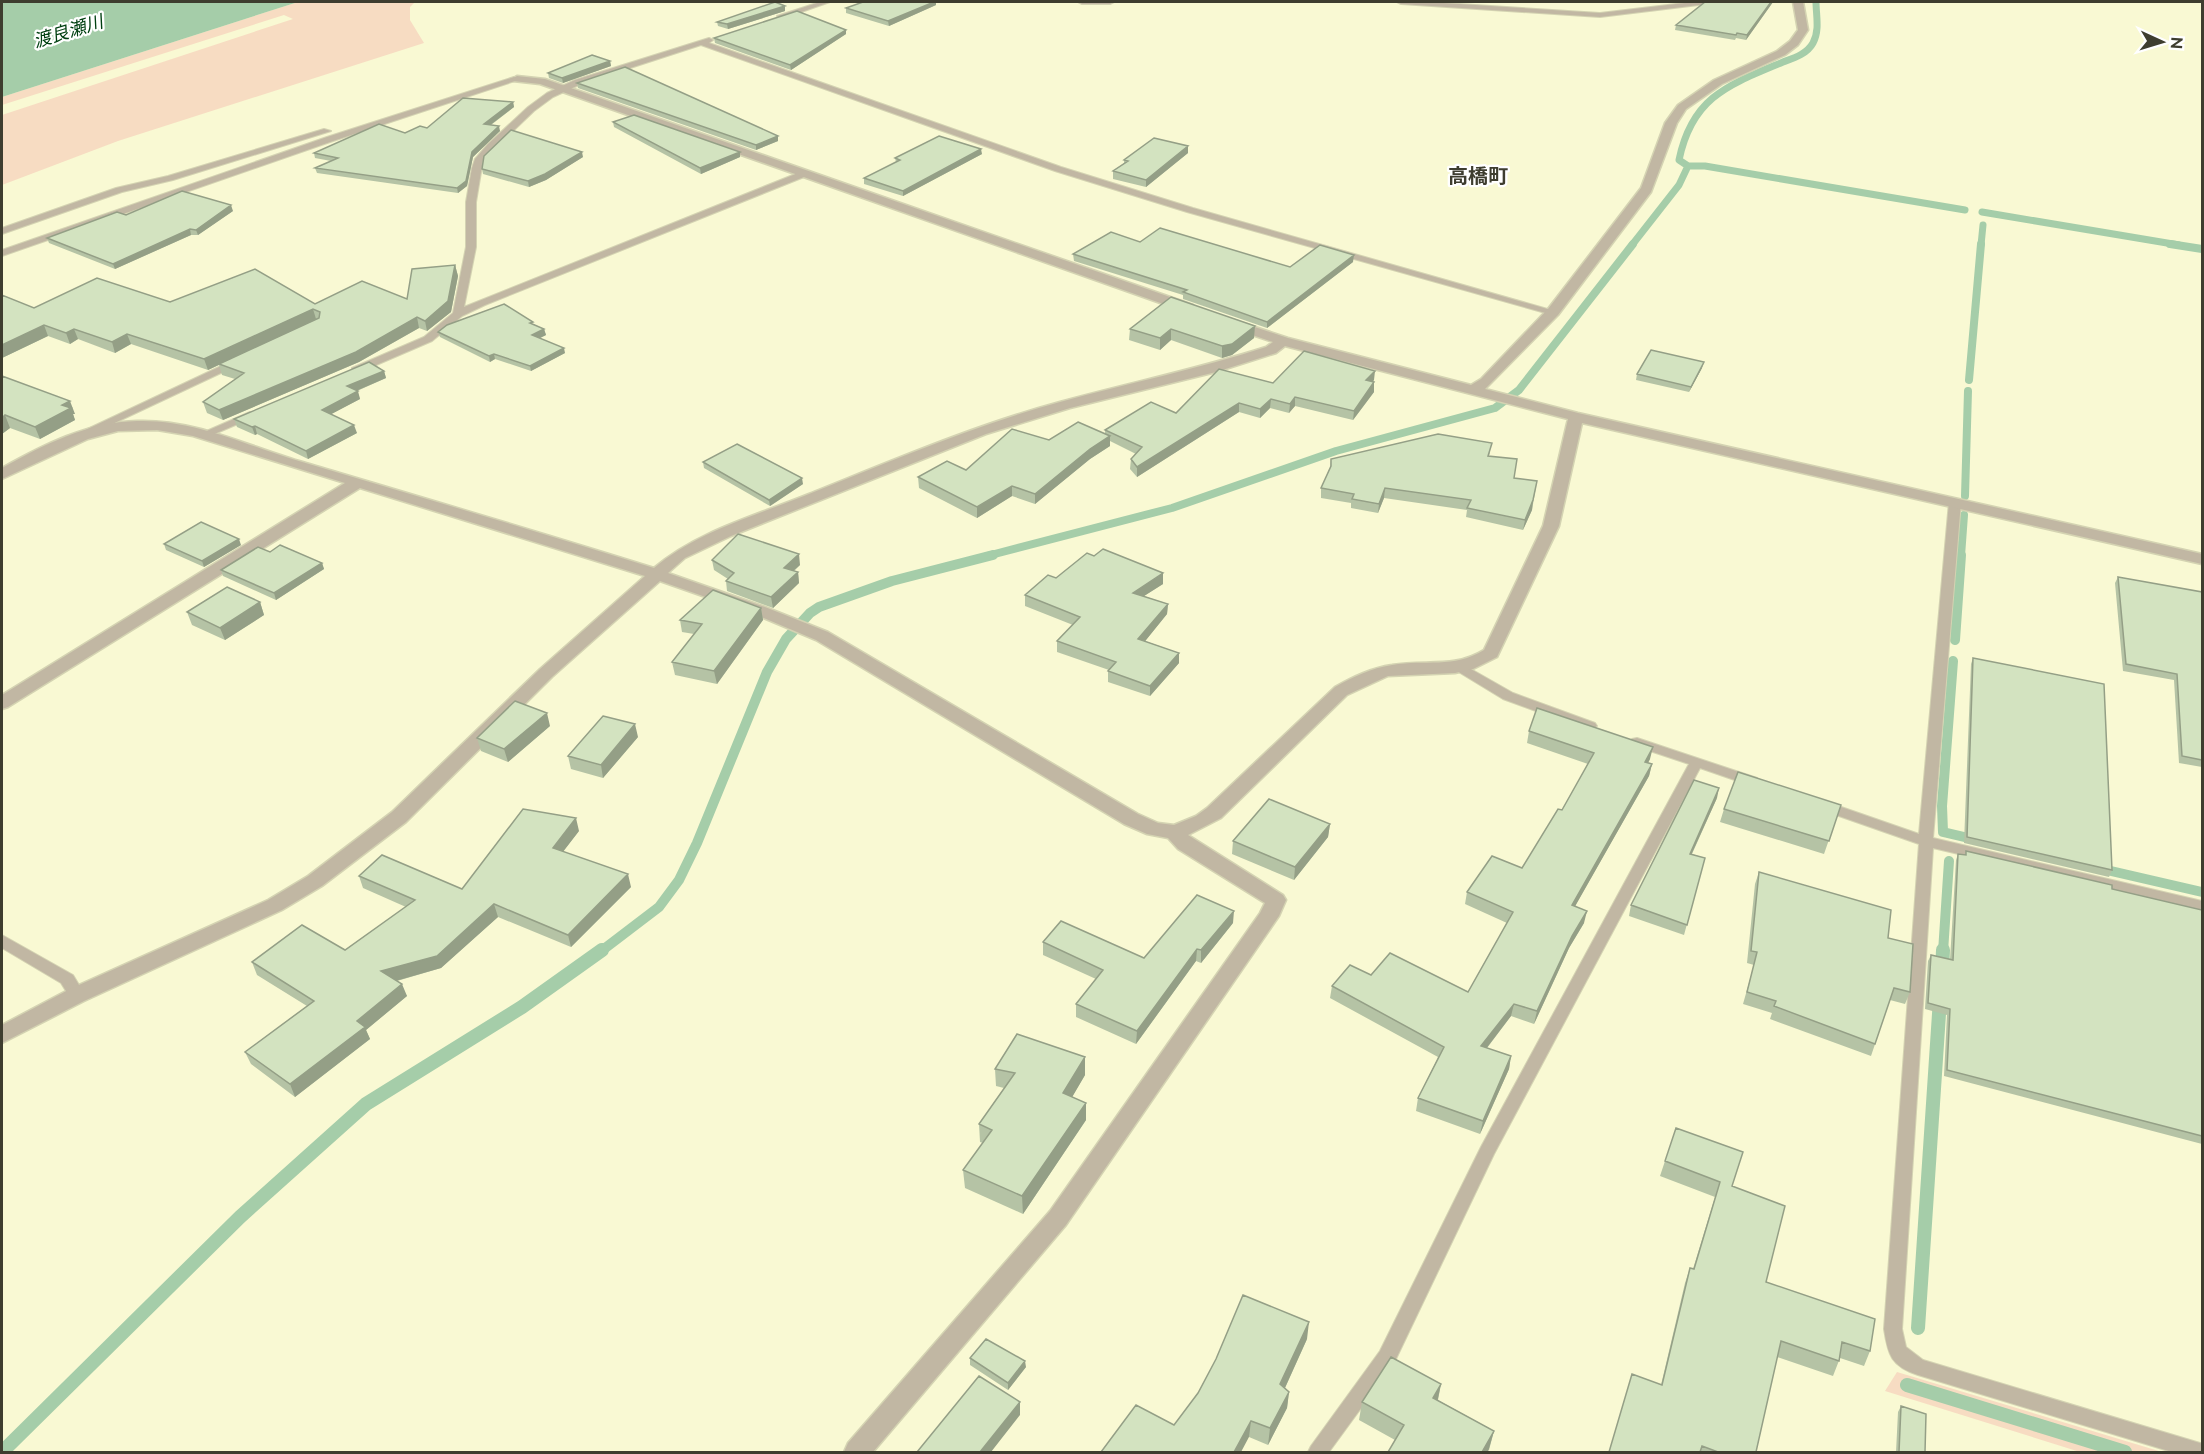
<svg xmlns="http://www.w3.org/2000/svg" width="2204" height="1454" viewBox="0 0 2204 1454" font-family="Raleway,'Noto Sans JP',sans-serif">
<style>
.green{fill:#f7dcc2}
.water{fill:#a5cda9}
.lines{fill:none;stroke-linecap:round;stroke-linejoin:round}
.stream-far3{stroke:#a5cda9;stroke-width:7}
.stream-far2{stroke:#a5cda9;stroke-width:8}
.stream-far1{stroke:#a5cda9;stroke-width:10}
.stream{stroke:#a5cda9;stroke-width:14}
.service-casing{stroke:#d4d3b2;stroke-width:2}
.minor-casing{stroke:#d4d3b2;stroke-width:3}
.service{fill:#c1b7a3;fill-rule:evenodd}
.minor{fill:#c1b7a3;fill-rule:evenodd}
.wall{fill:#b5c3a5}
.shaded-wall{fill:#949f86}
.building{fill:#d3e3c0;stroke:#949f86;stroke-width:1.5}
.labels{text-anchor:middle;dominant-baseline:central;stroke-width:4.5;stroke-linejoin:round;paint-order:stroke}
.far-water-label{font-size:18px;font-style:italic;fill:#004011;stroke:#fff}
.far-quarter-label{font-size:20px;font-weight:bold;fill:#3e3d2f;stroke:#fff}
</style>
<rect width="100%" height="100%" fill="#f9f9d3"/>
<path class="green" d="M298,2h117l-5,5v13l14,23 -306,98 -116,44v-70l291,-96 -9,-4 -282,90v-8z
M1897,1372l265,80h-82l-195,-61z"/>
<path class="water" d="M2,2h296l-296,95z"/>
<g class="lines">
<path class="stream-far3" d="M1688,166h17l260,44
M1982,212l197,33
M1632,245l47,-60 9,-19 -9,-6c13,-63 49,-75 104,-98 11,-4 24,-8 30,-19 7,-13 3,-28 3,-41
M1981,245l2,-20"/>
<path class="stream-far2" d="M2170,244l32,5
M1969,380l12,-136
M1965,496l3,-105
M987,556l185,-48 164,-57 159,-43 24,-18 114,-146
M1961,556l3,-41"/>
<path class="stream-far1" d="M1955,640l6,-85
M1953,661l-11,145 1,26 34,8
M2098,868l104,24
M600,952l59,-45 20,-27 18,-37 70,-171 19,-33 24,-26 9,-6 73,-26 101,-26
M1943,952l6,-91"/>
<path class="stream" d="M1942,972l1,-22
M1918,1328l22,-329
M1907,1385l218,67
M2,1452l238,-235 126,-113 156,-97 80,-57"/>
<defs>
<path id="service" d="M820,2h10l-46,16 -7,-2z
M1078,2h36l-4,2h-28z
M1397,2h31l172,11 93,-11h18l-4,2 -107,13 -199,-13z
M709,38l4,2 -4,3 352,124 132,41 365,104 -5,3 -4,-1 -362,-102 -132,-41 -354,-126 -120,39 -28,13 -19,14 -51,49 -7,42v45l-12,60 339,-136h6v4l-324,130 -23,11 -30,25 -72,31h-8v-4l72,-31 29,-24 13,-66v-45l6,-34 3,-9 13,-15 40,-37 19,-14 28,-13z
M514,77l7,2 -188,62 -331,115v-6l325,-113z
M324,129l7,2 -158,49 -51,12 -120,42v-6l114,-40 52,-12z
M236,359l5,3 -1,2 -151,71 -4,1 -6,-3z
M250,412l5,3 -1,2 -42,18 -4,1 -6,-3z
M1955,499l6,3 -28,336 269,63v10l-269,-63 -31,481 4,18 17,13 277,83 2,1v8h-30l-254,-77c-27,-9 -30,-20 -34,-46l35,-485 -103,-36 -2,-3 7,-5 98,34 30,-332z
M1462,664l51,29 82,30 2,3 -7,4 -5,-1 -82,-30 -46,-28 -2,-3 2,-3z
M1637,738l120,40 2,3 -7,5 -52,-18 -206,386 -100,209 -65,89h-21l3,-6 69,-95 101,-204 208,-383 -57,-19 -2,-3 2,-3z
M2,935l71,40 12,20 -2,4 -6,2 -6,-2 -10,-16 -59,-35z"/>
<path id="minor" d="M1793,2h10l5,28 -10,15 -13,10 -63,29 -36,25 -9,14 -26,69 -93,123 -73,74 93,24 624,141v10l-620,-141 -23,103 -62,131 -24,12 -18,4 -67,3 -41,19 -126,123 -33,17 95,60 3,5 -7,16 -213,309 -193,227h-29l4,-9 202,-232 210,-298 5,-10 -87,-54 -10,-11 -21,-4 -23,-10 -308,-184 -62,-26 -94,-33 -108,96 -146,145 -84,64 -40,24 -198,91 -82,42v-18l68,-36 198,-89 40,-24 84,-64 148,-143 105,-93 -285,-88 -352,219 -6,2v-14l343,-212 -152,-47 -36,-6 -39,1 -30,8 -86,40v-11c41,-23 86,-46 135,-47 57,-2 108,24 162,40 118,35 237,70 355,107 42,-36 100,-52 150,-72 85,-34 168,-70 256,-94 69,-19 138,-33 206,-55l7,-5 -47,-16 -2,-3 2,-3 5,-1 57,19 183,47 10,-6 67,-70 93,-121 24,-65 13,-18 36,-25 63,-29 13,-10 8,-11zM1285,346l283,73 -25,107 -59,124c-31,19 -58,9 -92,15 -21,3 -39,12 -57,22l-128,121 -11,8 -22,9 -16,-2 -20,-9 -310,-182 -63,-25 -97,-34 17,-15 46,-22 255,-102 84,-26 146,-36 60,-19z
M517,76l28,3 648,226 2,3 -7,4 -5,-1 -643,-227 -27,-3 -1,-2z"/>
</defs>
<use href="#service" class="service-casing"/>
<use href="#minor" class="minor-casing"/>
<use href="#service" class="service"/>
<use href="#minor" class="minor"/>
</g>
<path class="wall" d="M863,2h73v3l-47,21 -43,-13v-5z
M1773,2l-27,38 -10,-2 -1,2 -60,-10 1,-5z
M785,6v5l-57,18 -10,-3 -1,-4z
M846,30v4l-55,36 -76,-27 -1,-5z
M610,61l1,5 -48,17 -14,-5 -1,-5z
M577,83l201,58 -22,9 -178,-62z
M513,102l1,5 -23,18 9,6 -27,26 -6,29 -9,7 -141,-20 -2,-5 16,-7 -16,-3 -1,-5 113,-25z
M613,122l127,30v5l-39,17 -87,-47z
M1188,153l-42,34 -33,-8v-8l11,-8v-3z
M982,154l-79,42 -39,-12v-6l32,-16 -1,-4z
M583,157l-37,23 -17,7 -46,-13 -1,-5z
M233,211l-35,24h-7l-76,34 -66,-26 -2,-5 79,-23z
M1140,242l150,25 63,-5 -86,66 -84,-29v-4l-109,-34 -1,-7z
M455,265l3,11 -7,36 -24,19 -8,-3 -60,34 -136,58 -16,-7 -4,-11 32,-23 -13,-4 -3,-10 -11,5 -77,-26 -16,9 -37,-14 -8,5 -22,-8 -46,22v-63l32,13 136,-6 145,2 92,-5z
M1171,297l83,41 -22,17 -10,3 -51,-18 -11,10 -31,-10 1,-11z
M533,324l11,5 2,6 -6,3 25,15 -34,18 -36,-12 -5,3 -50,-25 -2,-5z
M1702,368l-13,24 -53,-12 1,-6z
M384,371l2,7 -29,13 3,8 -29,15 26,19 -49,26 -51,-25 -2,1 -18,-8 -3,-8z
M2,376l73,38h-2l2,6 -35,19 -30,-11 -8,6z
M1374,380l-2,2 2,10 -21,28 -58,-14 -6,7 -19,-5 -10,10 -21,-6 -102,65 -7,-8 1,-10 5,-5 -26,-13v5l-20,13 -55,45 -23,-8 -35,22 -58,-30 -1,-11 48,-7 83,-30 56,-6v-4l71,-17 97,-30z
M1490,452l-1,4 25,22 23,3 -5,29 -9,20 -57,-13 1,-7 -83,-12 -6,15 -27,-5v-5l-30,-5v-10l9,-20 1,-9z
M703,462l100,22 -33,22 -66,-38z
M164,544l77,1 -37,22 -38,-17z
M270,552l52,11 2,6 -48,31 -53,-24 -2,-6z
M712,560l88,5 -6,6 4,1 1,11 -26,25 -46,-17 -1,-10 2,-2 -14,-9z
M2118,577l84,15v175l-23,-4 -5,-83 -51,-9 -8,-88z
M1056,578l107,6 -19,12 24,8 -1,10 -22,27 34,12v10l-29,33 -42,-14v-11l1,-1 -52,-18v-11l16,-16 -48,-19v-11z
M260,602l4,13 -39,25 -33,-15 -5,-13z
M761,608l2,12 -46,64 -42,-9 -3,-13 22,-28 -12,-2 -2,-12z
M1973,658l139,212 -3,7 -145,-34 7,-179z
M550,726l-42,36 -27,-11 -4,-13z
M1529,731l121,28 -2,4 4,1 -3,12 -74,130 9,17 -15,25 -35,76 -23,-8 -24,32 24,8 -2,13 -29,65 -64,-23 2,-13 20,-41 -108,-59 2,-12 39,-11 97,17 39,-69 -42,-19 2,-12 55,-24 40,-58 26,-46 -61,-21z
M638,737l-35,41 -32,-9 -3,-13z
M1717,798l-25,56 13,4 -21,77 -55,-19 2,-11z
M1841,805l-17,49 -104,-32 4,-13z
M1330,824l-2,13 -34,43 -62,-26 1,-13z
M579,831l-16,20 68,36 -60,60 -73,-30 -57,51 -44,13 10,15 -41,34 4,9 -75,58 -44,-33 -6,-12 62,-46 -50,-31 -5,-13 93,-12 61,-43 -43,-19 -4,-12 103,13z
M1966,851l146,38 90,21v234l-258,-68 3,-61 -22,-6 3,-48 3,-6 19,5 6,-100 2,-6 7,1z
M1759,872l129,66 22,54 -5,12 -15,-4 -19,56 -101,-37 2,-6 -29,-9 11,-39 -7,-2 8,-79z
M1233,923l-32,40 -5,-2 -60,83 -60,-27v-13l20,-25 -53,-24v-13l101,16z
M1085,1057v18l-13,22 14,6v17l-63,94 -58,-26 -2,-18 20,-27 -3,-1 -1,-18 25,-36 -8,-2 -1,-17z
M1665,1161l67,25 34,96 104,69 -6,15 -24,-8 -7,18 -56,-19 -21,95h-147l52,-67 24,-102 5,-15 3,1 22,-72 -55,-21z
M1307,1339l-22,49 4,4 -2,16 -19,37 -19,-8 -75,-12z
M970,1358l56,9 -18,23 -38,-25z
M1441,1384l-3,16 56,31 -5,19 -94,-10 -36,-20 3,-18z
M1901,1406l24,46h-29l2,-40z"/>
<path class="shaded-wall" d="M934,2h2v3l-47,21 -1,-5z
M1771,2h2l-27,38 1,-5z
M785,6v5l-57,18 -1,-5z
M846,30v4l-55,36 -1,-5z
M610,61l1,5 -48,17 -1,-5z
M513,102l1,5 -29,22 -1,-5z
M499,126l1,5 -27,26 -6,29 -9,7 -1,-5 15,-36z
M778,136v5l-22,9v-5z
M1188,146v7l-42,34v-7z
M981,149l1,5 -79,42v-5z
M582,152l1,5 -37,23 -17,7 -1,-6z
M740,152v5l-39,17 -1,-6z
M231,205l2,6 -35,24 -2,-5z
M190,229l1,6 -76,34 -2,-5z
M1354,255l-1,7 -86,66v-6z
M455,265l3,11 -7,36 -24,19 -2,-10z
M313,309l3,10 -108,51 -4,-11z
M417,317l2,11 -60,34 -136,58 -4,-10z
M44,325l4,11 -46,22v-13z
M1255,326l-1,12 -22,17 -10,3v-12z
M74,329l4,10 -8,5 -4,-11z
M544,329l2,6 -12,6 -2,-6z
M1171,329v11l-11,10v-12z
M127,334l4,10 -16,9 -3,-11z
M564,348l1,5 -34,18 -1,-5z
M494,354l1,5 -5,3 -1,-6z
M1704,362l-2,6 -13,24 2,-5z
M384,371l2,7 -37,16 -2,-8z
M1375,371l-1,9 -9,10 1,-10z
M1374,382v10l-21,28 1,-9z
M358,391l2,8 -36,19 -2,-8z
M1295,397v9l-6,7 1,-9z
M1271,399l-1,9 -10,10v-9z
M70,401l5,13h-2l2,6 -35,19 -5,-12 27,-22z
M1239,403v9l-102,65v-10z
M5,415l5,13 -8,6v-16z
M354,425l3,8 -49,26 -2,-8z
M255,426l2,8 -2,1 -3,-8z
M1110,436v10l-20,13 -55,45v-10l55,-45z
M802,478l1,6 -33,22 -1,-6z
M1012,486v10l-35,22v-11z
M1385,488l-1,10 -6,15 1,-9z
M1533,500l-1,10 -9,20 2,-10z
M239,539l2,6 -37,22 -2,-6z
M799,554l1,11 -15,13 -1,-10z
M322,563l2,6 -48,31 -2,-7z
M798,572l1,11 -26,25 -2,-11z
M1163,573v11l-30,19v-10z
M260,602l4,13 -39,25 -5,-12z
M1168,604l-1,10 -29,36v-11z
M761,608l2,12 -46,64 -3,-13z
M1179,653v10l-29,33v-10z
M547,713l3,13 -42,36 -4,-13z
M635,724l3,13 -35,41 -2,-13z
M1653,747l-3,12 -8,15 3,-12z
M1652,764l-3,12 -80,141 3,-12z
M1719,788l-2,10 -30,66 3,-10z
M576,818l3,13 -23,30 -3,-13z
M1330,824l-2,13 -34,43 1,-13z
M628,874l3,13 -60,60 -3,-12z
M494,904l4,13 -57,51 -56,16 -4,-13z
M1234,911l-1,12 -32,40v-13z
M1587,911l-3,12 -15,25 -35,76 3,-13 35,-75z
M1197,949l-1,12 -60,83 1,-13z
M402,984l5,12 -41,34 4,9 -75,58 -5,-13 67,-63z
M1514,1004l-3,12 -32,42 2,-12z
M1511,1056l-2,13 -29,65 3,-13z
M1085,1057v18l-21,36 -1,-18z
M1086,1103v17l-63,94 -1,-18z
M1309,1322l-2,17 -28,62 1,-17z
M1025,1361l1,6 -18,23v-7z
M1441,1384l-4,19 -4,-5z
M1289,1392l-2,16 -19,37 2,-17z
M1020,1402v13l-29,37h-11z
M1251,1421l-2,16 -8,15h-7z
M1494,1431l-6,21h-6z"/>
<path class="building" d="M775,2l10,4 -58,18 -10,-2z
M863,2h71l-46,19 -42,-13z
M1705,2h66l-24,33 -10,-2 -1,2 -60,-10z
M797,11l49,19 -56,35 -76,-27z
M592,55l18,6 -48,17 -14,-5z
M625,67l153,69 -22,9 -179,-62z
M463,98l50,4 -29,22 15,2 -27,26 -6,29 -9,7 -142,-20 23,-10 -24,-5 65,-29 26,9 15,-7 7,2z
M634,115l106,37 -40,16 -87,-46z
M511,130l71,22 -37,22 -17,7 -46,-12 2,-13z
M939,136l42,13 -78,42 -39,-13 36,-18 -5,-2z
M1154,138l34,8 -42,34 -33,-9 15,-10 -4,-1z
M182,191l49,14 -35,25 -6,-1 -77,35 -66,-26 70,-26 9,3z
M1160,228l130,39 30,-22 34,10 -87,67 -84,-30 4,-2 -114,-36 38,-22 29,10z
M455,265l-7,36 -23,20 -8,-4 -61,35 -137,58 -16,-8 41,-29 -25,-9 100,-46 1,-6 -7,-3 -109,50 -77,-25 -15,8 -38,-13 -8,4 -22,-8 -42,20v-50l32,13 63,-30 73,24 85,-33 60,35 47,-23 45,18 5,-30z
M1171,297l84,29 -23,18 -10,2 -51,-17 -11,9 -30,-9z
M504,304l29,18 -3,1 14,6 -12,6 32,13 -34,18 -36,-12 -5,2 -51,-24 9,-7z
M1651,350l53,12 -13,25 -54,-13z
M1304,351l71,20 -9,9 8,2 -20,29 -59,-14 -5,7 -19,-5 -11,10 -21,-6 -102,64 -6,-8 11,-12 -37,-17 46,-28 25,11 43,-44 54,14z
M369,362l15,9 -37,15 11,5 -36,19 32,15 -48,26 -51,-25 -3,1 -18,-8z
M2,376l68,25 -8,4 9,3 -36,19 -30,-12 -3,3z
M1078,422l32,14 -20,13 -55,45 -23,-8 -35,21 -59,-30 29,-16 19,9 46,-41 37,11z
M1438,434l54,9 -4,13 29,3 -3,19 23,3 -4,19 -8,20 -58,-12 4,-8 -86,-12 -6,16 -27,-5 2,-5 -33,-6 10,-22v-7z
M737,444l65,34 -33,22 -66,-38z
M201,522l38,17 -37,22 -38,-17z
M738,534l61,20 -15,14 14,4 -27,25 -45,-16 8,-8 -22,-13z
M280,545l42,18 -48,30 -53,-23 37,-23 12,5z
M1103,549l60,24 -30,20 35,11 -30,35 41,14 -29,33 -42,-15 8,-9 -59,-21 23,-24 -55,-22 23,-20 8,3 31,-25 7,3z
M2118,577l84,15v168l-20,-4 -5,-82 -51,-10z
M227,587l33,15 -40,26 -33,-16z
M713,590l48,18 -47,63 -42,-9 30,-38 -22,-4z
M1973,658l131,26 8,186 -145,-33z
M515,701l32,12 -43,36 -27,-11z
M1537,708l116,39 -8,15 7,2 -80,141 15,6 -15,25 -35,75 -23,-7 -33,42 30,10 -28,65 -65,-23 26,-51 -112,-61 18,-21 21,10 19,-22 78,39 45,-80 -46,-20 25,-36 30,12 36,-59 4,1 32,-57 -65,-22z
M603,716l32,8 -34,41 -33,-9z
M1738,772l103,33 -12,36 -105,-32z
M1694,780l25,8 -29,66 15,4 -18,67 -56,-20z
M1269,799l61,25 -35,43 -62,-26z
M523,809l53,9 -23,30 75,26 -60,61 -74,-31 -57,52 -56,15 21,13 -45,37 8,6 -75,57 -45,-32 69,-51 -62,-39 50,-37 43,25 70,-50 -56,-24 23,-21 80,34z
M1966,851l146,34v4l90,21v226l-255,-66 3,-61 -22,-6 3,-48 22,5 5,-106 8,1z
M1759,872l132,38 -3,28 25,6 -3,48 -16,-4 -19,56 -101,-38 2,-5 -29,-9 10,-40 -6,-1z
M1197,895l37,16 -33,39 -4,-1 -60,82 -61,-27 27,-34 -60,-28 18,-21 83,37z
M1017,1034l68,23 -22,36 23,10 -64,93 -59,-26 29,-40 -13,-6 36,-51 -20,-4z
M1676,1128l67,24 -11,34 53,20 -19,76 109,37 -5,32 -28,-9 -3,19 -58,-20 -25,111h-38l-16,-6 -2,6h-91l23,-78 30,11 28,-117 4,1 26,-87 -55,-21z
M1243,1295l66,27 -29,62 9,8 -19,36 -19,-7 -17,31h-133l35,-47 38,20 24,-32 18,-34z
M986,1339l39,22 -17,22 -38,-25z
M1391,1357l50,27 -8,14 61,33 -12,21h-94l16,-27 -42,-23z
M979,1376l41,26 -40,50h-63z
M1901,1406l25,8 -1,38h-26z"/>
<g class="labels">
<g class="far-water-label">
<text transform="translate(68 31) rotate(-17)">渡良瀬川</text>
</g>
<g class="far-quarter-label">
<text x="1478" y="176">高橋町</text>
</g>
</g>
<rect width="2204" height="1454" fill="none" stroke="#3e3d2f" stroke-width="6"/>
<g transform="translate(2162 42) rotate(94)" stroke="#ffffff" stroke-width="4.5" paint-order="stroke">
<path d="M0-4.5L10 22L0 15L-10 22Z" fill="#3e3d2f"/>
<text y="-9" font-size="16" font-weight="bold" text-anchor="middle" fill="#3e3d2f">N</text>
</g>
</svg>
